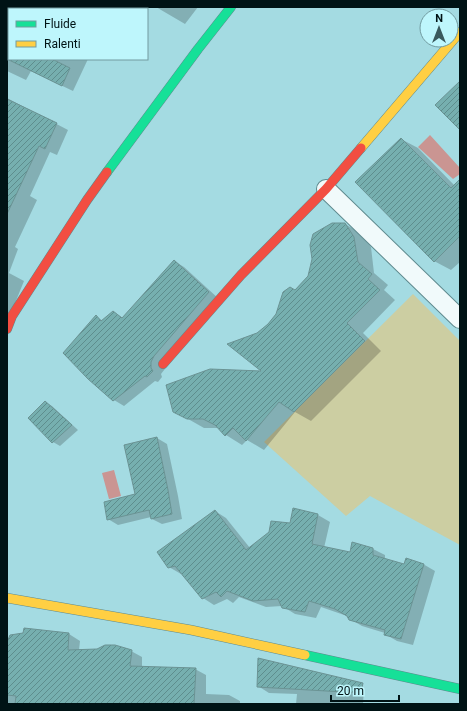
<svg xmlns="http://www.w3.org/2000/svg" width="467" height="711" viewBox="0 0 467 711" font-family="Roboto,sans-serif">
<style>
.green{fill:#cccea2}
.water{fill:#ca9592}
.shadow{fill:#0003}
.building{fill:url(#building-hatch);stroke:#6b9394}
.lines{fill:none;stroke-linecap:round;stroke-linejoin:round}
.street-casing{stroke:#5f8a8e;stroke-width:20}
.fast-casing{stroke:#5f8a8e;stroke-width:10}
.slow-casing{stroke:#5f8a8e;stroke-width:10}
.jam-casing{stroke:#5f8a8e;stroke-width:10}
.street{stroke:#f1fafb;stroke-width:18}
.fast{stroke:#16e098;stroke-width:9}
.slow{stroke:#ffcf43;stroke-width:9}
.jam{stroke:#f24e42;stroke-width:9}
</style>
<defs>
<pattern id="building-hatch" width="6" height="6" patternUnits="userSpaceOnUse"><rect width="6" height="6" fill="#76afaf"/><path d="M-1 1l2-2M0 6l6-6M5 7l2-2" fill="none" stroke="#5e8d8d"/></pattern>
</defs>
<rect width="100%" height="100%" fill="#a4dbe2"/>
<path class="green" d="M413,294l47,47v204l-90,-49 -24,20 -82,-74z"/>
<path class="water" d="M430,135l30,33v6l-7,5 -35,-32z
M114,470l7,26 -12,3 -7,-26z"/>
<path class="shadow" d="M7,7h68l6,2h-72v50h79l-15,32 -42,-20 -5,9 -19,-9z
M156,7h42l-13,17z
M7,98l61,32 -11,25 -7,-3 -20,44 7,4 -22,47 3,2 -9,24 15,8 -17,42z
M401,139l17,9 37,38 5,-6v82l-9,8 -17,-9z
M345,224l17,10 9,13 3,26 14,12 -4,5 11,10 -32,33 18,18 -70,70 -16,-9 -31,38 -17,-10 -5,5 -16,-10 -7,-7h-15l-30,-17 90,-39 -7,-38 11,-9 27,-34 14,-14z
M174,261l10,6 35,32 -58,75 1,3 -4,5 -3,-1 -31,25 -10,-6 -17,-83 6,4 10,-9 10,6z
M45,402l7,4 26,24 -18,16 -7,-4 -24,-24z
M157,438l10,6 11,52 4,23 -20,5 -10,-5 -1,-2 -33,8 -10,-6 28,-25z
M294,509l24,6 12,7 -6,26 26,5 23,-4 12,6v5l20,6 18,-2 12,7 -22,74 -16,-4 -12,-7v-1l-23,-7 -12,-7 -3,-3 -26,-9 -5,11 -21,-4 -13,-8 -16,1 -27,-10 -6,6 -6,-4 -13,6 -11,-7 -20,-25 -2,1 -12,-7 46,-56 11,7 24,30 41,-24z
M69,634l11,7 -1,9 52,1 11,6v10l53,2 11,6v19l23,1 11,6v3h-233v-59z
M353,682l11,7 -1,15h-67l1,-10 -28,-1 -11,-7z"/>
<path class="building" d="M7,59h45l18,9 -8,18z
M460,81v49l-25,-25z
M7,99l50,24 -12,26 -6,-3 -32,68z
M401,138l50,50 9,-9v57l-26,26 -79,-80z
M332,223h13l9,14 4,25 14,12 -4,5 12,11 -33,33 18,18 -71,71 -15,-10 -33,39 -13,-13 -8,8 -10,-11 -12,-6h-16l-14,-7 -7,-27 44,-16 51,2 -34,-27 30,-11 11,-9 8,-10 7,-22 7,-5 5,3 13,-14 4,-17 -2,-14 3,-11z
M174,260l35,32 -55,64 -3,6v6l2,3 -6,6 -2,-1 -32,25 -25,-22 -25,-26 33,-38 5,6 12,-10 9,7z
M45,401l27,24 -20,18 -24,-25z
M157,437l11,53 4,24 -21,5 -2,-9 -42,10 -3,-18 31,-8 -11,-49z
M293,508l25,6 -6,30 38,8 2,-10 21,6v7l31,9 2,-6 18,6 -23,75 -17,-4 1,-5 -36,-10 -2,-4 -12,-7 -26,-8 -4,11 -23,-4 -4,-9 -25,2 -26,-10 -6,6 -5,-5 -14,7 -27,-33 -7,2 -11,-16 58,-42 31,40 23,-18 2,-11 19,2z
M24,628l45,5 -1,17 29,-1 8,-4h10l17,5 -2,16 66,2 -2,36h-179l1,-8 -9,-1v-53l3,-7 13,-2z
M258,658l105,25 -2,10 -104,-6z"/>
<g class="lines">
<defs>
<path id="street" d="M326,189l134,130"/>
<path id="fast" d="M107,172l91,-123 33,-42
M305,655l155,34"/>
<path id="slow" d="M361,148l99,-116
M7,598l184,32 114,25"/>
<path id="jam" d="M7,329l5,-13 75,-116 20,-28
M163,364l78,-89 85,-86 35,-41"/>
</defs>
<use href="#street" class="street-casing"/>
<use href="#fast" class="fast-casing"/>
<use href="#slow" class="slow-casing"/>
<use href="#jam" class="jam-casing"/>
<use href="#street" class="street"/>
<use href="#fast" class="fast"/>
<use href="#slow" class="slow"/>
<use href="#jam" class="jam"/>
</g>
<rect width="467" height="711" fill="none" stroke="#001315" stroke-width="16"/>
<rect x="8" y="8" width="140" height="52" fill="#bef6fc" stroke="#729ba0"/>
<rect x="16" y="21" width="20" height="6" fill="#16e098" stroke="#729ba0"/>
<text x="44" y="28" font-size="12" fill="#001315">Fluide</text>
<rect x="16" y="41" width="20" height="6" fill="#ffcf43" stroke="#729ba0"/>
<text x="44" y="48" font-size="12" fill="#001315">Ralenti</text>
<g transform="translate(439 28)"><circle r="19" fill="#bef6fc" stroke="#729ba0"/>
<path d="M0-3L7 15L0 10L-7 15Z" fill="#39595d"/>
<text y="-6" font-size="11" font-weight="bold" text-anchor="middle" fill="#001315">N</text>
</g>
<path d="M331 695v6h68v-6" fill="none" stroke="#001315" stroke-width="2"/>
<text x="337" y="695" font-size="12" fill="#001315" stroke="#bef6fc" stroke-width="3" paint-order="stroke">20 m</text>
</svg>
